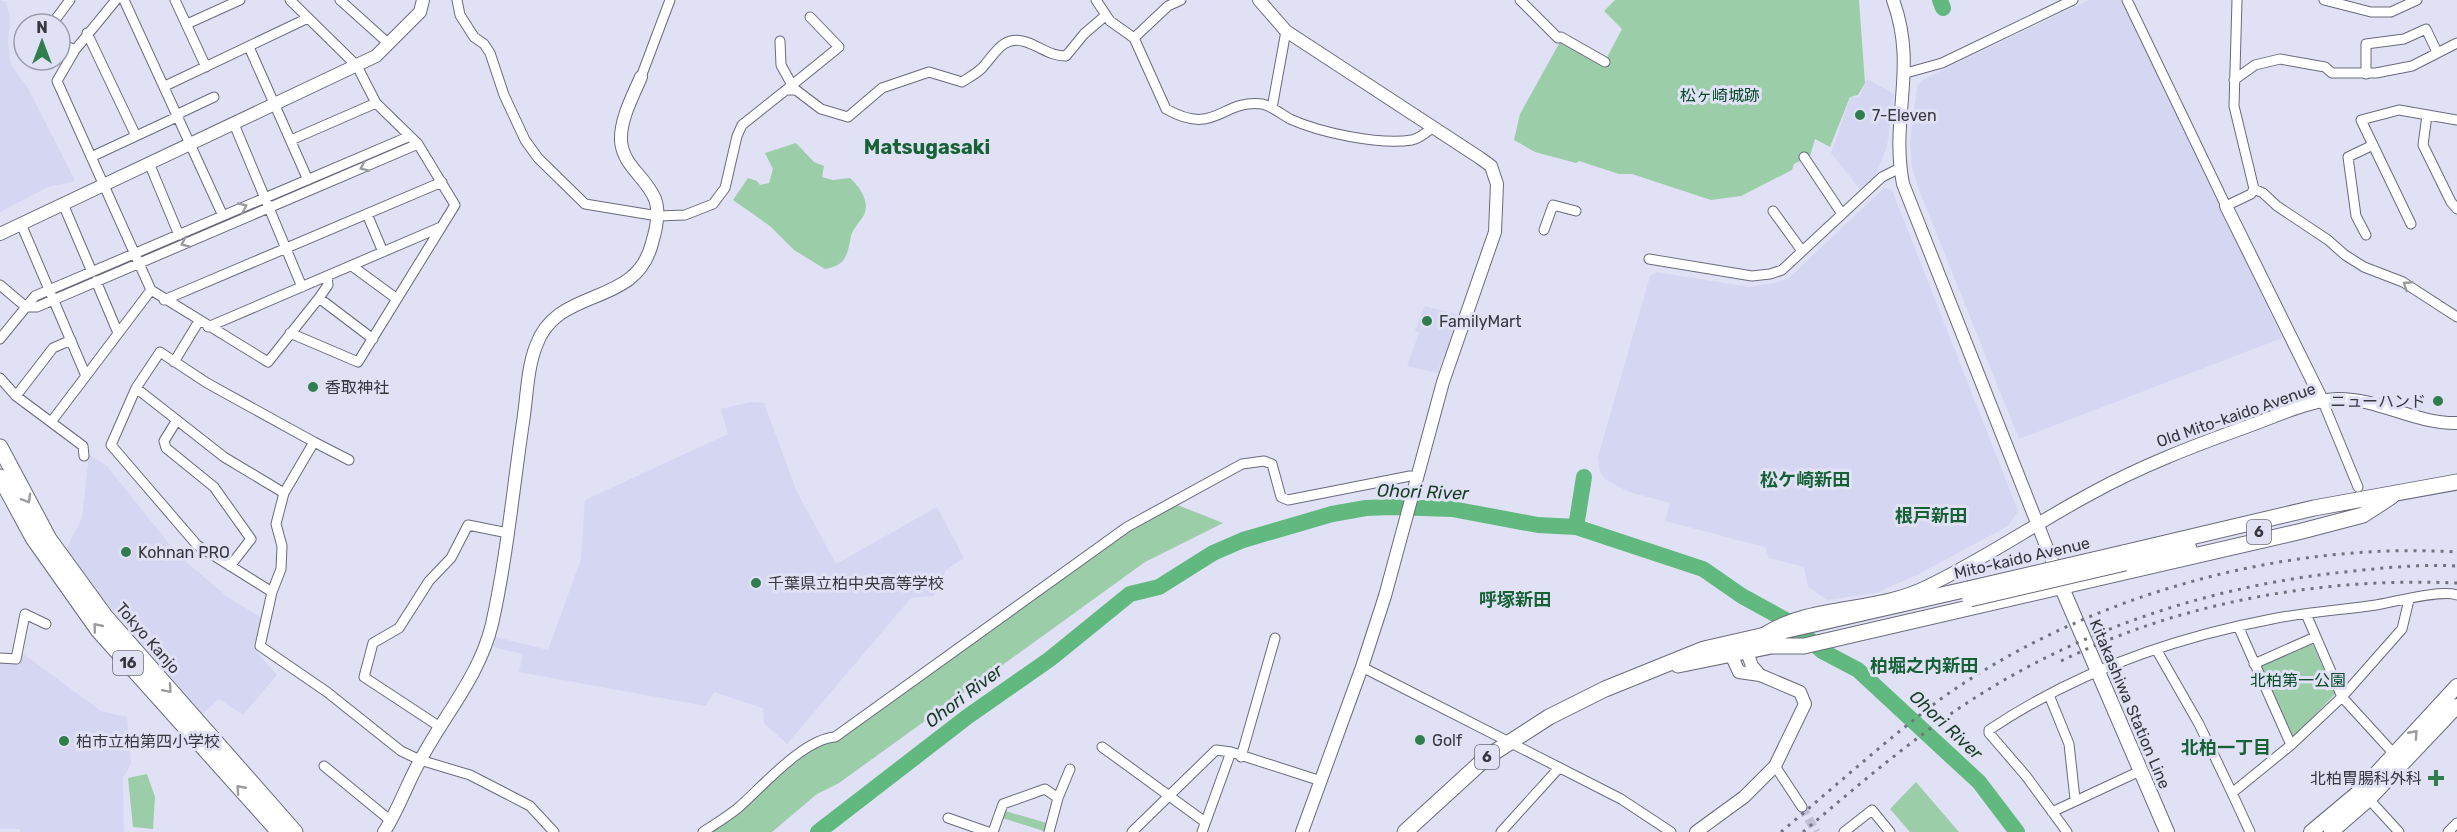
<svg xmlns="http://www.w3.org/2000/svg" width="2457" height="832" viewBox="0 0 2457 832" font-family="Rubik,'Noto Sans JP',sans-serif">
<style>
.built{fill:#d5d6f2}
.green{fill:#9ccda9}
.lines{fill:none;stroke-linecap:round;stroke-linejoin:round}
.river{stroke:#62b97f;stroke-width:16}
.minor-tunnel{stroke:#bebfd1;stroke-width:9;stroke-dasharray:9 4.5;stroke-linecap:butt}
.minor-casing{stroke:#6a6a7c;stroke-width:11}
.tertiary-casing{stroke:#6a6a7c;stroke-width:14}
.secondary-casing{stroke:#6a6a7c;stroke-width:16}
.trunk-casing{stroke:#6a6a7c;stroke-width:17}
.minor{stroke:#fff;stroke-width:9}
.tertiary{stroke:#fff;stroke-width:12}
.secondary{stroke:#fff;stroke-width:14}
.trunk{stroke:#fff;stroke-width:15}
.rail{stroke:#72737f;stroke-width:3;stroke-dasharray:3 6;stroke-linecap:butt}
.trunk-bridge-casing{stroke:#6a6a7c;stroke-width:17;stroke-linecap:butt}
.trunk-bridge{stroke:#fff;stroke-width:15}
.oneway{stroke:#9b9c9f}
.poi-dot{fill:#307d4d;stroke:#e0e1f5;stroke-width:2}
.labels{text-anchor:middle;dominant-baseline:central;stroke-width:6;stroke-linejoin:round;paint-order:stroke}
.shield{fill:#e0e1f5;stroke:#6a6b76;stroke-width:1.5}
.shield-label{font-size:15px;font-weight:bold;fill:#37383f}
.park-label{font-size:16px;fill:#044a25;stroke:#e0e1f5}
.poi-label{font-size:16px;fill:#37383f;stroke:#e0e1f5;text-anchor:start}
.street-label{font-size:16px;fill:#37383f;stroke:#e0e1f5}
.neighbourhood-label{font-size:18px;font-weight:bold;fill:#166136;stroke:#e0e1f5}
.water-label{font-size:18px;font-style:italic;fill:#193e26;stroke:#e0e1f5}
.quarter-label{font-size:20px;font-weight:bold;fill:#166136;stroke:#e0e1f5}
</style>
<rect width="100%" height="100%" fill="#e0e1f5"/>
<path class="built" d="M0,0l6,2 4,17 -2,25 3,21 17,23 47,93 -27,6 -48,25z
M2089,0h32l161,338 -263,101 -100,-249 -7,-23 -2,-25 7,-56 7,-7z
M1867,79l27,15 -7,53 -12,30 -15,12 -29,-36 20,-57 8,2z
M1884,188l8,2 126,321 -10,15 -91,49 -41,18 -49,7 -19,-13 -4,-20 -35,-9 -4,-11 -100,-26 5,-18 -41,-11 -23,-12 -6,-8 -2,-15 52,-181 7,-4 92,15 26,-4 14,-5z
M1425,306l35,9 -23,58 -30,-7 12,-33 -4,-3z
M750,402l14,1 33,89 39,72 101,-57 27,51 -18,12 -12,26 -23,2 -124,146 -23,-21 -1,-15 -49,-16 -8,14 -187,-34 4,-18 -30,-7 3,-10 52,13 33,-91 4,-59 143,-66 -7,-25z
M89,455l18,11 71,89 51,43 33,20 -9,30 24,27 -34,40 -24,-16 -18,16 -125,-147 -10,-19 16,-31z
M22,653l79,58 26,6 4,47 -8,14 1,54h-104v-3h-20v-168l19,2z"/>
<path class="green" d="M1615,0h244l6,83 -7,12 -8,2 -20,50 -15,-8 -5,17 -16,8 -2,6 -51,26 -30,4 -79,-26h-13l-40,-13 -3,2 -41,-11 -21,-12 6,-26 40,-72 44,21 18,-34 -18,-18z
M796,143l18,19 10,4 -2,11 11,3 17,-2c10,9 20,23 14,37 -4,7 -11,13 -13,21 -4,19 -4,29 -26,33l-31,-19 -24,-24 -37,-26 15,-22 9,3 3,4 9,-2 4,-14 -8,-16z
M1175,504l48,19 -78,39 -306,221 -22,11 -45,38h-62l60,-53 358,-249z
M2309,643l4,2 22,49 -40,42 -4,-1 -30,-68 2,-4z
M147,774l8,23 -2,32 -20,-2 -5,-49z
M1916,782l43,50h-49l-20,-23z
M1002,810l48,14 -3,8 -48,-15z"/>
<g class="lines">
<path class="river" d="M1940,0l3,8
M1576,527l8,-50
M818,832l149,-115 83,-58 80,-65 29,-7 54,-34 30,-13 89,-26 34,-6 26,-1 60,2 86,16 38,2 127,42 39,27 51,28 29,27 36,19 121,112 38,50"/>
<path class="minor-tunnel" d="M1802,807l14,25"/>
<defs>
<path id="minor" d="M116,0l-41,50 -18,31 94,209 117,72 51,-64 9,-13 -1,-9
M124,0l99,216
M175,0l31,67
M290,0l67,66 19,37 42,41 37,61 -97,157 -68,-29
M340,0l49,44
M457,0l3,15 14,22 10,7 6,9 14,42 21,45 13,18 47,46 73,12 27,-1 28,-11 12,-16 12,-52 5,-11 44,-35h10l25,19 27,8 34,-29 47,-16 33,10c6,-4 14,-8 20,-14 13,-14 21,-34 44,-26 15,5 24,14 40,14l18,-22 21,-18
M1096,0l14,21 24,17 32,71c50,28 55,-10 96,-5 10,2 19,10 28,15 31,14 89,26 122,21 8,-2 14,-7 20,-12
M1520,0l38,38 3,-1 44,25
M2127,0l99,206 25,-12 3,-5 -20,-83 3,-106
M2324,0l47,12h20l26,-12
M52,24l18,-24
M187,24l53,-24
M87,33l49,103
M1134,38l34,-32 13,-6
M780,41l1,24 11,20
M60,43l15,7
M249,47l59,133
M1906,73l36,-10 131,-63
M2366,74v-30l38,-5 22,-10 11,23
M641,77l29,-77
M2234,80l21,-15 25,-6 45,8 7,6h44l36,-7 45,-23
M165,86l143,-68
M786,90l53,-43 -29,-30
M1272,108l14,-77
M178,114l36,-17
M2427,115l-4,30 28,57 6,7
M234,124l68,163
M291,140l85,-37
M91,157l88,-41
M1804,157l38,57
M149,163l30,72
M2254,189l9,4 14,13 51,34 17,15 19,12 39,15 54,35
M63,204l29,68
M1773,211l29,40
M367,214l16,38
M21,224l65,152 65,-86
M2411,224l-50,-104 38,-10 58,10
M1544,230l9,-25 23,6
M2366,235l-10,-19 -8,-59 25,-12
M1649,259l103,17 18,-2 12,-4 100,-93 18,-9
M352,266l45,33
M96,281l22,52
M0,285l26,22h11l381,-163
M319,298l54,41
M164,300l278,-118
M208,327l233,-100
M0,339l35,-43 375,-160
M174,362l25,-41
M0,378l16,18 67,50 1,10
M136,388l-25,57 86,100 75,47
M16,396l37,-48 18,-8
M2323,402l35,85
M177,420l-13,21 2,7 48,39 37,52 -21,27
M51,422l35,-46
M314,442l35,18
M284,493l-60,-36 -88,-69 24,-36 47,31 107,59 -30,51 -8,31 6,22 -1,23 -9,23 -12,54 67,46 74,59 19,9 50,15 35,18 25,13 24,26
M2306,614l36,83 53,58
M2238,626l53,119
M2156,649l43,75 33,69 59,-48 51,-48 60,-68 7,-29
M0,658l16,1 9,-45 21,10
M2254,664l61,-27
M1362,667l259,132 50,33
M2049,695l20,49 6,55
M440,727l-76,-50 9,-34 26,-15 30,-47 22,-23 17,-33 40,8
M1102,747l103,75
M1241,757l34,-119
M324,766l67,55
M1775,766l27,41
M2232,793l18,39
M2366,796l33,36
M2052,812l88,-41
M948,818l40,14
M703,832c12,-8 24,-15 35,-24 23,-20 65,-69 97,-71l292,-210 115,-63 22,-3 8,3 9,33 7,3 122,-24 6,1
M993,832l10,-28 42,-15 13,9 12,-29
M1049,832l9,-34
M1132,832l84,-82 15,2 90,29
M1202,832l29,-80
M1501,832l57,-63
M1844,832l28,-22 18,22
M2067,832l-41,-56 -37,-43v-3c85,-57 183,-92 283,-111 34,-7 70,-9 104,-14 18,-3 66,-16 81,-10
M2448,832l9,-9"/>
<path id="tertiary" d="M1259,0l27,31 194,127 11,8 6,18 -2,48 -52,150 -58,214 -23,71 -60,165
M1893,0c25,68 -3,117 10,184l155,392
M2226,206l97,196
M0,234l376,-178 44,-44 3,-12
M1765,633c48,-30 110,-21 161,-46 57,-27 110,-64 166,-94 49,-27 101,-47 154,-66 28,-10 61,-26 91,-28 41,-1 78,25 120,24
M1747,652l5,14 8,9
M384,832c15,-23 23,-49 37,-73 24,-45 59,-84 71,-135 15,-67 21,-135 31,-202 4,-25 4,-53 13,-76 21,-61 100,-37 116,-103 4,-13 8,-31 3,-44 -9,-22 -32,-33 -34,-58 -1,-22 12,-45 20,-64
M1696,832l48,-35 31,-31 30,-62 -5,-12 -40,-17 -21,-3 -12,-26"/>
<path id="secondary" d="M2062,588l105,244
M2311,832l49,-41 97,-105
M2331,832l38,-33 88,-93"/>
<path id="trunk" d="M0,447l49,92 56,77 190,216
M0,477l33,61 65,92 181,202
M2123,553l191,-45 143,-26
M2125,563l64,-15
M1773,646h31l498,-115 61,-16 29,-19
M1678,665l103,-21
M1405,832l82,-75 62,-40 56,-28 99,-40 264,-60"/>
</defs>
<use href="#minor" class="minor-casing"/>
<use href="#tertiary" class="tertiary-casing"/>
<use href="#secondary" class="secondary-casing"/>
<use href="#trunk" class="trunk-casing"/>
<use href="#minor" class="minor"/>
<use href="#tertiary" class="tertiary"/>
<use href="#secondary" class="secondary"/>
<use href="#trunk" class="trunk"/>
<path class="rail" d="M2061,661c120,-59 262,-84 396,-78
M1781,832c52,-44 103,-90 157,-131 143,-104 343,-160 519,-149
M1803,832c48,-41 96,-82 149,-119 116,-80 252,-126 392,-141 38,-4 75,-8 113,-6"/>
<defs>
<path id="trunk-bridge" d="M1968,589l155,-36
M1970,599l155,-36"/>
</defs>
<use href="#trunk-bridge" class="trunk-bridge-casing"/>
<use href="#trunk-bridge" class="trunk-bridge"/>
</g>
<defs><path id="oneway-chevron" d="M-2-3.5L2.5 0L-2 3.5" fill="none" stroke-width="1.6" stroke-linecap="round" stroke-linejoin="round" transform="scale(1.5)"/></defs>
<g class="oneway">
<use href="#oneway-chevron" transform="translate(364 167) rotate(157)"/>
<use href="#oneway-chevron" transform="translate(243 207) rotate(-23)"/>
<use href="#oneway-chevron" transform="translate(185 243) rotate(157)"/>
<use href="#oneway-chevron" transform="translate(2407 285) rotate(-147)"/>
<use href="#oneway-chevron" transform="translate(27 499) rotate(60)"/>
<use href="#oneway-chevron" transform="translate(97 627) rotate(-129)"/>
<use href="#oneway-chevron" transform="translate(168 689) rotate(49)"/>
<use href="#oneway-chevron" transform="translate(2414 734) rotate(-48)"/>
<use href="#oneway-chevron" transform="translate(240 789) rotate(-132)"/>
</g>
<g class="poi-dot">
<circle cx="1860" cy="115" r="6"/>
<circle cx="1427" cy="321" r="6"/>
<circle cx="313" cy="387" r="6"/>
<circle cx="2438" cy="401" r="6"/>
<circle cx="126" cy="552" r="6"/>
<circle cx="756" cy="583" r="6"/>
<circle cx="1420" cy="740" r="6"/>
<circle cx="64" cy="741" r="6"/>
<path d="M2433 769h6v6h6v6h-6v6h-6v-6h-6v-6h6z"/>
</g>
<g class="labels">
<g class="shield">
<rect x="2247" y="520" width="24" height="24" rx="4.5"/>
<rect x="113" y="651" width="30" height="24" rx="4.5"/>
<rect x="1475" y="745" width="24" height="24" rx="4.5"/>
</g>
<g class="shield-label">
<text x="2259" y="532">6</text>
<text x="128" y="663">16</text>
<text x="1487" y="757">6</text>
</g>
<g class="park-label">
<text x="1720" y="95">松ヶ崎城跡</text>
<text x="2298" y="680">北柏第一公園</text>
</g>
<g class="poi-label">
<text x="1872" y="115">7-Eleven</text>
<text x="1439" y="321">FamilyMart</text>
<text x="325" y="387">香取神社</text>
<text x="2426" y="401" text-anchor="end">ニューハンド</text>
<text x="138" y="552">Kohnan PRO</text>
<text x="768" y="583">千葉県立柏中央高等学校</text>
<text x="1432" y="740">Golf</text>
<text x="76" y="741">柏市立柏第四小学校</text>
<text x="2422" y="778" text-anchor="end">北柏胃腸科外科</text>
</g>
<g class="street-label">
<text transform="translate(2236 415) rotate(-19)">Old Mito-kaido Avenue</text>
<text transform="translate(2022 558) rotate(-13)">Mito-kaido Avenue</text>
<text transform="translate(148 638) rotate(49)">Tokyo Kanjo</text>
<text transform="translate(2130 704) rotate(67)">Kitakashiwa Station Line</text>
</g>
<g class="neighbourhood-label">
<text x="1805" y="480">松ケ崎新田</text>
<text x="1931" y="516">根戸新田</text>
<text x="1515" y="600">呼塚新田</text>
<text x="1924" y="666">柏堀之内新田</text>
<text x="2226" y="748">北柏一丁目</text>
</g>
<g class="water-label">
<text transform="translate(1423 492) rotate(2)">Ohori River</text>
<text transform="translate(964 696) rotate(-37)">Ohori River</text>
<text transform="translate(1946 725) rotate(43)">Ohori River</text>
</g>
<g class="quarter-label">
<text x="927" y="147">Matsugasaki</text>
</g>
</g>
<g transform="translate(42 42)"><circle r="28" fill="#e0e1f5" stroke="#9c9dac" stroke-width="1.5"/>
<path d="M0-4.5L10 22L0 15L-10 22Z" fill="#307d4d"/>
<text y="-9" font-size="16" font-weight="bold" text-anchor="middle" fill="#37383f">N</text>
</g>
</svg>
